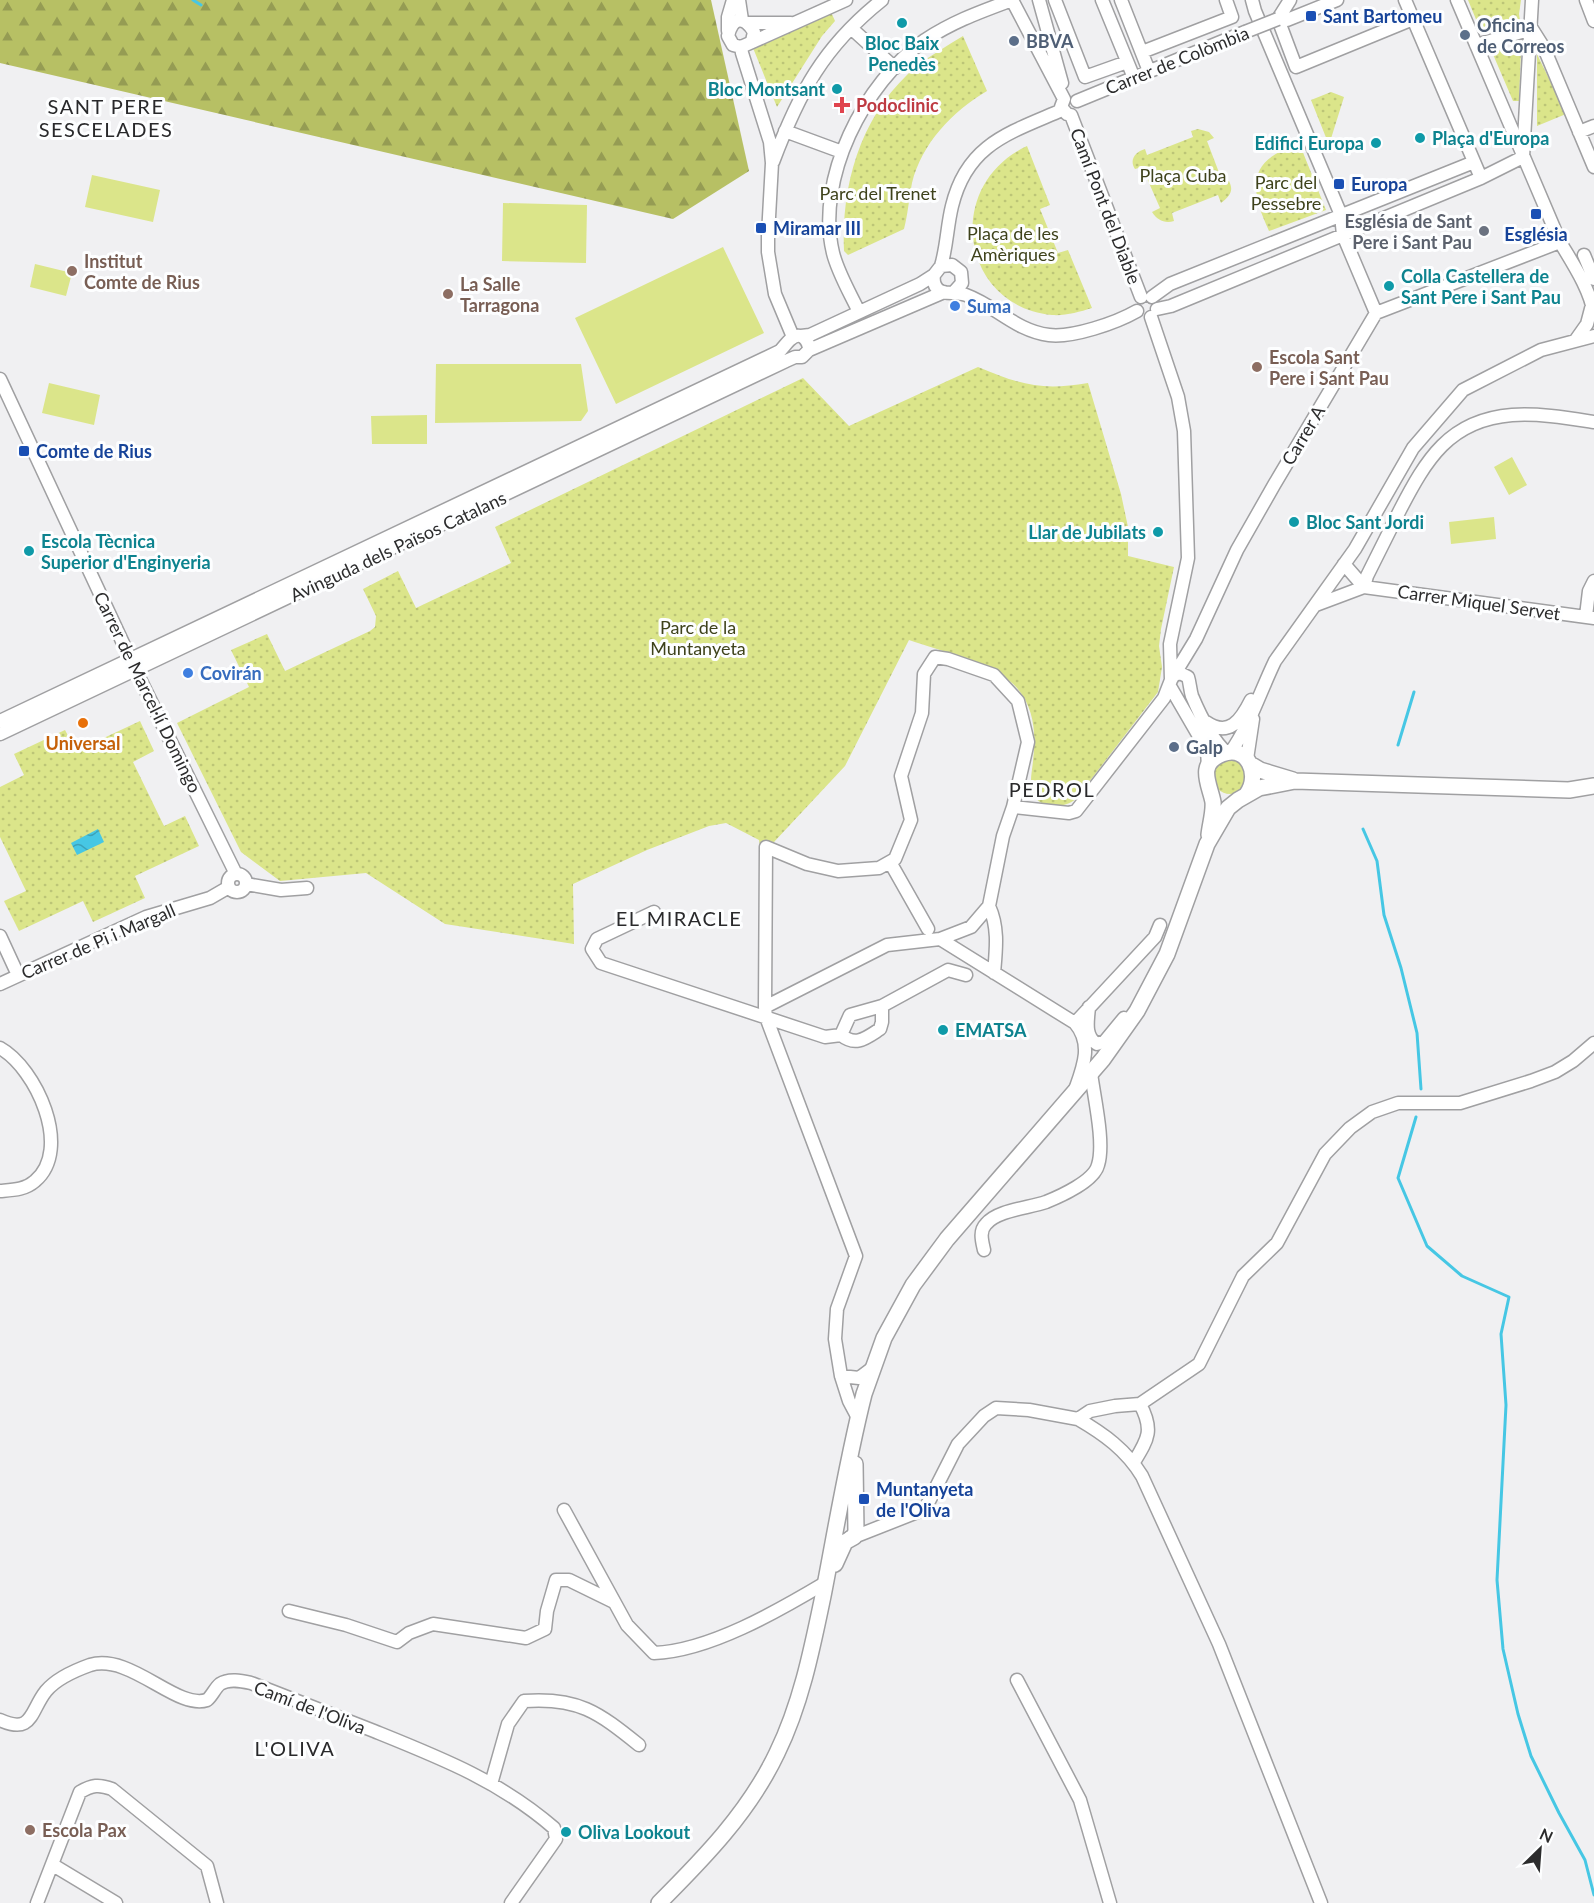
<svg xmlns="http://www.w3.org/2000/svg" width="1594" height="1903" viewBox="0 0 1594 1903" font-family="Lato,sans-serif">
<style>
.green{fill:url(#green-dots)}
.forest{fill:url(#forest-firs)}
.pitch{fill:#dbe58a}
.water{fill:url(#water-waves)}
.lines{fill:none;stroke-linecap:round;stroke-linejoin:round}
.stream{stroke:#46c7e4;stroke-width:3}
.minor-casing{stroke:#a0a0a2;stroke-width:15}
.major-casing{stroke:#a0a0a2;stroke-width:18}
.minor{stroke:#fff;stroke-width:12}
.major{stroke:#fff;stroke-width:15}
.minor-bridge-casing{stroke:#a0a0a2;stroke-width:15;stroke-linecap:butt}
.minor-bridge{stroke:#fff;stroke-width:12}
.transit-dot{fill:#1a4fb4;stroke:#fdfeff;stroke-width:2}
.culture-dot{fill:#0f9aa8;stroke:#fdfeff;stroke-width:2}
.service-dot{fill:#5c6f8a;stroke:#fdfeff;stroke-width:2}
.health-dot{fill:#e0444e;stroke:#fdfeff;stroke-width:2}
.worship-dot{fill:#6b7280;stroke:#fdfeff;stroke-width:2}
.education-dot{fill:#8d6e63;stroke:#fdfeff;stroke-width:2}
.shop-dot{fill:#3f7fe0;stroke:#fdfeff;stroke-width:2}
.food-dot{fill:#e8710a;stroke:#fdfeff;stroke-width:2}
.labels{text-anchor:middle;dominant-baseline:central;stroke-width:6;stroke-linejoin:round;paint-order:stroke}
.transit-label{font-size:18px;font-weight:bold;fill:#164399;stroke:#fdfeff;text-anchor:start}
.service-label{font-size:18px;font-weight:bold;fill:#4e5e75;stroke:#fdfeff;text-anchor:start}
.culture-label{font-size:18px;font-weight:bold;fill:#0d838f;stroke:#fdfeff;text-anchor:start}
.street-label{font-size:18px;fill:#2c2c2d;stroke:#fdfeff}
.health-label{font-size:18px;font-weight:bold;fill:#be3a42;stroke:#fdfeff;text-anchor:start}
.park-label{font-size:18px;fill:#3e421b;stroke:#fdfeff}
.worship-label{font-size:18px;font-weight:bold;fill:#5b616d;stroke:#fdfeff;text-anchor:end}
.education-label{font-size:18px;font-weight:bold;fill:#785e54;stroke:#fdfeff;text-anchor:start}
.shop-label{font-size:18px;font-weight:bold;fill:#366cbe;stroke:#fdfeff;text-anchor:start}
.food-label{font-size:18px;font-weight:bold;fill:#c56008;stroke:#fdfeff}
.neighbourhood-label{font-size:20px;letter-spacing:1.5px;fill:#29292b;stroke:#fdfeff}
</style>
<defs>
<pattern id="green-dots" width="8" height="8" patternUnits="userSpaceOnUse" patternTransform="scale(1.5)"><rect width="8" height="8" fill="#dbe58a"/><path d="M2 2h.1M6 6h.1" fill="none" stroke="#bcc577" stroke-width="1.8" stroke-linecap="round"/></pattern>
<pattern id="forest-firs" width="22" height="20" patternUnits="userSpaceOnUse" patternTransform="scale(1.5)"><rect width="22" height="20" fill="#b7c064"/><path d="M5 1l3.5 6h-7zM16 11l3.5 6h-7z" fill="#959c53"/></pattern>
<pattern id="water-waves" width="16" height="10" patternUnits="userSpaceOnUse" patternTransform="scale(1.5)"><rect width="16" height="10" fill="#46c7e4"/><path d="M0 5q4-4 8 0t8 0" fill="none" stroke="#3ba2b9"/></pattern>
</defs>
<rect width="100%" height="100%" fill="#f0f0f2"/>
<path class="green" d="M1468,0h53l-2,14 2,13 -35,5 -6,-3z
M831,12l4,9 -13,15 -45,71 -24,-59z
M963,36l24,55c-35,21 -65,52 -75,92 -3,15 -4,31 -8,46l-56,26 -4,-4c-3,-69 18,-139 73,-185 14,-11 30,-20 46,-30z
M1511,48l10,2 -2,51h-6l-21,-49z
M1537,54l29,60 -29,12z
M1331,92l13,5 -15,48 -18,-45z
M1198,129l11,3 5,6 -7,3 16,42 6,-2c5,10 1,15 -8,22l-3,-8 -46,18 2,8c-9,3 -17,-1 -22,-9l8,-4 -18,-41 -7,2c-6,-9 0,-17 10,-20l2,6 46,-18 -2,-6z
M1300,145l26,65 -57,21c-20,-43 -22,-73 31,-86z
M1027,146l23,59 -10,4 18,44 10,-3 24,58c-13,4 -27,8 -40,7 -92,-9 -109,-130 -25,-169z
M978,367c43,18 64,24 110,16l33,111 7,33v29l46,11 -13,62 -2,17 3,21 -4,25 -82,107c-12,10 -37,11 -43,-6 -4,-10 -1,-21 0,-32 3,-26 2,-52 -16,-73 -19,-23 -79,-38 -108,-48l-64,126 -71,76 -9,-1 -5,5 -1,-6 -33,-17 -17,3 -62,24 -74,34 1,60 -129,-20 -79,-51 -86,8 -39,-29 -64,-129 72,-36 -18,-37 36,-16 18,37 85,-40 5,-4 1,-11 -13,-27 35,-18 18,37 95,-45 -16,-36 308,-149 46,48z
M140,721l14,30 -21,11 31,64 21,-10 14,30 -64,30 10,22 -52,24 -10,-21 -64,30 -15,-30 22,-10 -26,-54v-50l24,-12 -10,-21 51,-24 11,21z
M1213 777a17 17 0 1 1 34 0a17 17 0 1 1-34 0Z"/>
<path class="forest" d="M0,0h711l38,171 -76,48 -673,-156z"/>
<path class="pitch" d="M92,175l68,15 -7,32 -68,-15z
M503,203l84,2 -1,58 -84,-2z
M723,247l41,86 -148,71 -41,-86z
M35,264l37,9 -6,23 -36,-9z
M436,364h145l7,47 -7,10 -146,2z
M49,383l51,12 -6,30 -52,-12z
M427,415v29h-55l-1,-28z
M1512,457l15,28 -18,10 -15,-28z
M1494,517l2,22 -45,5 -2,-22z"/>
<path class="water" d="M98,829l6,13 -27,13 -6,-12z"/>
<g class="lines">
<path class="stream" d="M193,0l8,5
M1398,745l16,-53
M1363,829l14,32 7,54 17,53 16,65 4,56
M1416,1117l-18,61 29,68 35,30 47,21 -8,37 5,71 -9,175 6,69 15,65 13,42 28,57 26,47 9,35"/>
<defs>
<path id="minor" d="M739,0l3,20
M1012,0l52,99 -3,8 6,7
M1039,0l23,83
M1055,0l30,77 42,-15
M1102,0l32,78
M1121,0l28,71
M1252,0l3,11 86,204 2,20 33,78
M1405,0l76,178 42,-21 9,-157
M1457,0l103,242c13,22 30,47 34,72
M1586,0l8,21
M1278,19l18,48 117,-48
M1278,19l9,1 50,-20
M1278,19l12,-19
M749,23h42
M851,28l44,40
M728,31v-14l5,-17
M752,41l2,-9c-10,-17 -22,-15 -26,4l5,9 8,2 105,-47
M1476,45l56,-16 12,19 50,119
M741,47l1,6 28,89 2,21 -4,72v17l7,42 18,43
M1142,52l90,-35 -6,-17
M1077,101l168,-69
M1071,115l70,182
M785,131l57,21
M1579,132l15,-6
M773,162c26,-69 50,-115 109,-162
M1584,255l10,24
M941,266c6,-20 6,-40 11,-60 15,-62 57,-73 110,-96
M954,292l8,-9 -1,-11 -9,-7 -11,1 -7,9c-1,6 0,12 6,16 5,3 18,1 26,4 30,11 50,36 83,40 23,3 67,-12 88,-24
M1152,297l18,-13 304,-122
M1157,309l14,-3 310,-128
M859,312c-9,-19 -21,-39 -26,-59 -18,-74 31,-170 92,-213 29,-19 55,-28 87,-40
M1151,317l27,80 6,34 4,127 -18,86 1,36
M801,336l9,-1 110,-51 14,-9
M1575,341l12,-17 5,-19
M0,379l136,292 100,203
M1344,564l20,23
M1364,587l3,-11c11,-22 22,-44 33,-66 26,-50 49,-90 112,-95 26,-2 56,3 82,7
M1316,605l48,-18 230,31
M1586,616l3,-25 5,-10
M1174,675l6,-2 8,4c2,6 2,13 4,19 8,19 19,43 35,57
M1171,688l36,62 1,17
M0,721l780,-370c4,-4 7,-9 11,-12 10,-9 18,2 18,11
M1206,722c23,16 35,-2 45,-22
M0,734l786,-373 9,-4h7l7,-7 135,-58
M1230,753c20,-28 30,-61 45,-92l80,-112 58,-101 50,-58 78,-40 53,-14
M1247,759l6,-40
M1013,807l56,6 7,-2 88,-113 7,-18 25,-41 41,-89 37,-65 102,-172 184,-71
M890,862l38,67
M228 883a9 9 0 1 1 18 0a9 9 0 1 1-18 0Z
M246,884l35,6 26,-2
M989,906c10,22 7,44 5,67
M654,912l-57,27 -5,10 9,14 224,74 16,-2 9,-20 32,-9 66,-36 18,5
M0,936l18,39
M940,939l135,84c17,20 9,42 1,64
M0,984l146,-67 64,-19 19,-11
M765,1007l122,-62 53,-6 31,-12 18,-21 14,-70 10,-29 15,-65 -10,-41 -24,-26 -46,-16 -13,-2 -11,17 -2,39 -21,63 10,44 -16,39 -16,9 -41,3 -31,-7 -41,-17 -1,160 1,10 90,239 -19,53 -2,30 6,37 8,25 9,17
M1089,1007c-1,13 -5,29 8,37l8,-3 19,-23
M1075,1023l80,-86 5,-12
M841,1035c15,12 25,3 39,-6l2,-7v-16
M0,1048c36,20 73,101 35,133 -10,9 -23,9 -35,10
M984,1250c-2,-9 -5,-19 2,-26 11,-14 43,-16 60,-22 15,-6 48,-21 52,-37 7,-22 -4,-68 -7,-92
M841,1376l18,2 12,-9
M1078,1419c26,15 48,31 64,57l77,168 102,259
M1134,1462c14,-23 20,-32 6,-58
M564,1510l63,115 27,28c55,-2 124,-42 171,-70
M850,1537h4l71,-28 33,-65 26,-28 12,-8 33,2 49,9 12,-8 25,-5 25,-2 59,-40 44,-88 34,-33 48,-89 25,-26 22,-16 26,-9h62l71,-22 24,-9 18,-11 21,-18
M289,1611l57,14 51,17 12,-9 24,-9 93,14 19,-9 2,-18 9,-31h13l45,22
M1017,1680l63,120 30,103
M0,1720c33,15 30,-9 46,-29 10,-12 30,-21 44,-26 41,-12 86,45 117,35 5,-4 8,-12 13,-16 9,-6 22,-3 31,-1 41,16 82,32 123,48 67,27 126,50 180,97l2,11 -45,64
M491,1784l17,-60 16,-23c54,-4 74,11 115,44
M53,1865l63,38
M37,1903l43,-111c12,-7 19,-8 32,-3l95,77 10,37"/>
<path id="major" d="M1250,764l10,6 33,10
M1209,835c1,-10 5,-23 4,-33 -3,-17 -17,-38 9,-48 25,-10 39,20 25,40
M835,1564l10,-22 9,-5 2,-6 -1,-67
M659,1903c45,-45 90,-91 118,-150 24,-49 35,-104 46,-157 13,-67 24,-135 41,-202l20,-56 29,-53 34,-46 156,-180 34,-48 30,-57 40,-110 21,-36 10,-8 21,-12 36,-7 274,9 25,-4"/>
</defs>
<use href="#minor" class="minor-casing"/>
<use href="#major" class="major-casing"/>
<use href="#minor" class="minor"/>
<use href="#major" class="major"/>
<defs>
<path id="minor-bridge" d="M1245,32l33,-13"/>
</defs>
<use href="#minor-bridge" class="minor-bridge-casing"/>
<use href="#minor-bridge" class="minor-bridge"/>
</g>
<g class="transit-dot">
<rect x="1305" y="10" width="12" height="12" rx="3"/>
<rect x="1333" y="178" width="12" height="12" rx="3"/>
<rect x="1530" y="208" width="12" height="12" rx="3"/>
<rect x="755" y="222" width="12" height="12" rx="3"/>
<rect x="18" y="445" width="12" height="12" rx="3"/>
<rect x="858" y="1493" width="12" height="12" rx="3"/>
</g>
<g class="culture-dot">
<circle cx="902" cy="23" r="6"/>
<circle cx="837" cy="89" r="6"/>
<circle cx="1420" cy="138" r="6"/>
<circle cx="1376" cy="143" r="6"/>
<circle cx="1389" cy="286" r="6"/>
<circle cx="1294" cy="522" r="6"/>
<circle cx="1158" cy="532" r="6"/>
<circle cx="29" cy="551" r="6"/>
<circle cx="943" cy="1030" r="6"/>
<circle cx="566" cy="1832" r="6"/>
</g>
<g class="service-dot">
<circle cx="1465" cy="35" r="6"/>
<circle cx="1014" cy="41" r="6"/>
<circle cx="1174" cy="747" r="6"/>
</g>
<path class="health-dot" d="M839 96h6v6h6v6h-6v6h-6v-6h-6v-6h6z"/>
<circle class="worship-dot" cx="1484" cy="231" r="6"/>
<g class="education-dot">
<circle cx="72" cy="271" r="6"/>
<circle cx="448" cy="294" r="6"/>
<circle cx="1257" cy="367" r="6"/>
<circle cx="30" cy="1830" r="6"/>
</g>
<g class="shop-dot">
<circle cx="955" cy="306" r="6"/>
<circle cx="188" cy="673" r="6"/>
</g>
<circle class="food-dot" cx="83" cy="723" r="6"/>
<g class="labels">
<g class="transit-label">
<text x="1323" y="16">Sant Bartomeu</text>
<text x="1351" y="184">Europa</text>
<text x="773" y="228">Miramar III</text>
<text x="1536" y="234" text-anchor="middle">Església</text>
<text x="36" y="451">Comte de Rius</text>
<text x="876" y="1489">Muntanyeta<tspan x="876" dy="21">de l'Oliva</tspan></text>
</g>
<g class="service-label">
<text x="1477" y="25">Oficina<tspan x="1477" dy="21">de Correos</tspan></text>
<text x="1026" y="41">BBVA</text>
<text x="1186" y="747">Galp</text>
</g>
<g class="culture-label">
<text x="902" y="43" text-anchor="middle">Bloc Baix<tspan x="902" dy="21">Penedès</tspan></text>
<text x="825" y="89" text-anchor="end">Bloc Montsant</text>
<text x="1432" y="138">Plaça d'Europa</text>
<text x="1364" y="143" text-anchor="end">Edifici Europa</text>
<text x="1401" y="276">Colla Castellera de<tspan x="1401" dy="21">Sant Pere i Sant Pau</tspan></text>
<text x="1306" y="522">Bloc Sant Jordi</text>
<text x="1146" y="532" text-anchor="end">Llar de Jubilats</text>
<text x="41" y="541">Escola Tècnica<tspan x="41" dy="21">Superior d'Enginyeria</tspan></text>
<text x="955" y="1030">EMATSA</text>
<text x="578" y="1832">Oliva Lookout</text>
</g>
<g class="street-label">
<text transform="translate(1177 60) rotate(-22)">Carrer de Colòmbia</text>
<text transform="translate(1106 206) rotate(69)">Camí Pont del Diable</text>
<text transform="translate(1303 435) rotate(-59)">Carrer A</text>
<text transform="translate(398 546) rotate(-25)">Avinguda dels Països Catalans</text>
<text transform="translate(1479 602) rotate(8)">Carrer Miquel Servet</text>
<text transform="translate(148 692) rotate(64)">Carrer de Marcel·lí Domingo</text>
<text transform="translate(98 941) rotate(-23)">Carrer de Pi i Margall</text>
<text transform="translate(310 1707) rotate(21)">Camí de l'Oliva</text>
</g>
<g class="health-label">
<text x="856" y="105">Podoclinic</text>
</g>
<g class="park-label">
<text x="1183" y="175">Plaça Cuba</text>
<text x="1286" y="182">Parc del<tspan x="1286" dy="21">Pessebre</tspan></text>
<text x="878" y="193">Parc del Trenet</text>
<text x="1013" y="233">Plaça de les<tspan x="1013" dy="21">Amèriques</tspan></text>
<text x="698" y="627">Parc de la<tspan x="698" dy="21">Muntanyeta</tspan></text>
</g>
<g class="worship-label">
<text x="1472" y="221">Església de Sant<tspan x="1472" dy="21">Pere i Sant Pau</tspan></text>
</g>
<g class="education-label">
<text x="84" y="261">Institut<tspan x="84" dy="21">Comte de Rius</tspan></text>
<text x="460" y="284">La Salle<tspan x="460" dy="21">Tarragona</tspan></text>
<text x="1269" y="357">Escola Sant<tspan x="1269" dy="21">Pere i Sant Pau</tspan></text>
<text x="42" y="1830">Escola Pax</text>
</g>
<g class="shop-label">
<text x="967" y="306">Suma</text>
<text x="200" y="673">Covirán</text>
</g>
<g class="food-label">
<text x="83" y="743">Universal</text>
</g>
<g class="neighbourhood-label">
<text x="106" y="106">SANT PERE<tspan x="106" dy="23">SESCELADES</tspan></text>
<text x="1052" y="789">PEDROL</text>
<text x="679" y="918">EL MIRACLE</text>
<text x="295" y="1748">L'OLIVA</text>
</g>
</g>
<g transform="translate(1540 1849) rotate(25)" stroke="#fdfeff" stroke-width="4.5" paint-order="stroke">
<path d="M0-4.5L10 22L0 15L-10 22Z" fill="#2c2c2d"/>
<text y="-9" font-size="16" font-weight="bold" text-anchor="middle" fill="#2c2c2d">N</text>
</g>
</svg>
